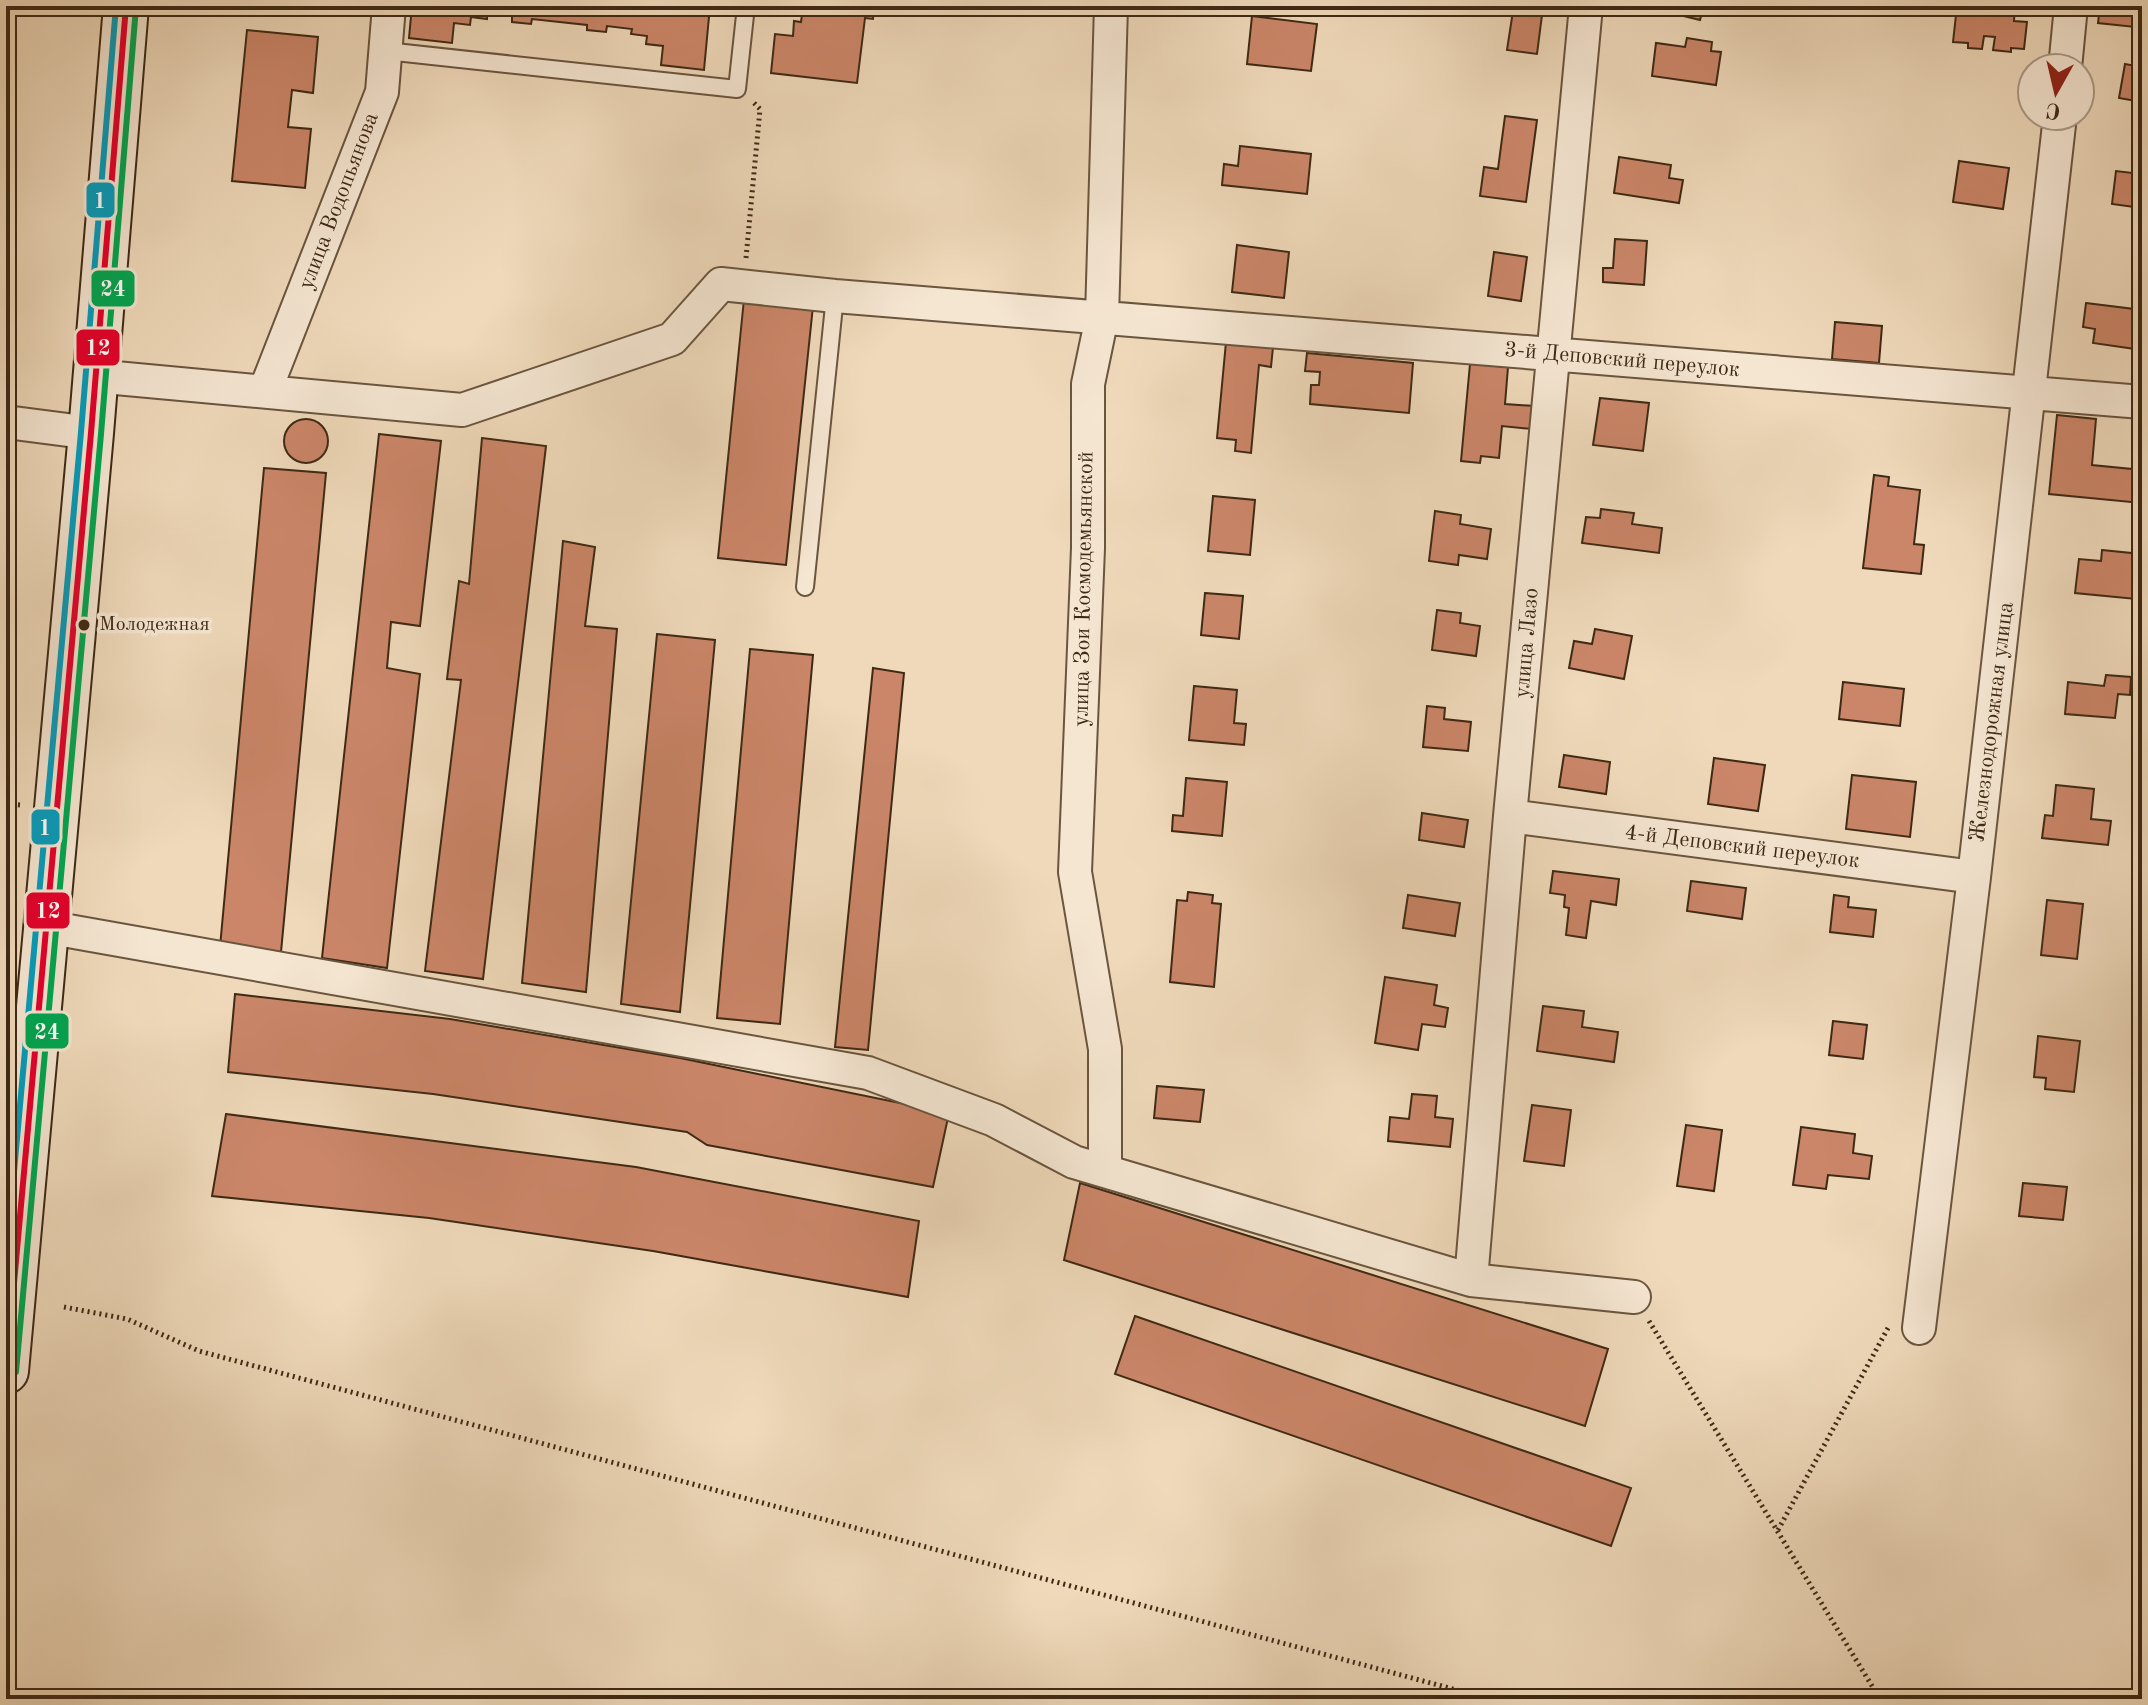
<svg xmlns="http://www.w3.org/2000/svg" width="2148" height="1705" viewBox="0 0 2148 1705" font-family="'Old Standard TT',serif">
<style>
.building{fill:#cb8669;stroke:#3e2914;stroke-width:2}
.lines{fill:none;stroke-linecap:round;stroke-linejoin:round}
.lane-casing{stroke:#6a553e;stroke-width:20}
.street-casing{stroke:#6a553e;stroke-width:36}
.secondary-casing{stroke:#3e2914;stroke-width:48}
.path{stroke:#3e2914;stroke-width:5;stroke-dasharray:2 4;stroke-linecap:butt}
.lane{stroke:#f5e6d2;stroke-width:16}
.street{stroke:#f5e6d2;stroke-width:32}
.secondary{stroke:#f5e6d2;stroke-width:44}
.bus-1-casing{stroke:#f5e6d2;stroke-width:12}
.bus-2-casing{stroke:#f5e6d2;stroke-width:12}
.bus-3-casing{stroke:#f5e6d2;stroke-width:12}
.bus-1{stroke:#e4002b;stroke-width:6}
.bus-2{stroke:#00a651;stroke-width:6}
.bus-3{stroke:#069cbb;stroke-width:6}
.bus-dot{fill:#3e2914;stroke:#f5e6d2;stroke-width:3}
.labels{text-anchor:middle;dominant-baseline:central;stroke-width:7;stroke-linejoin:round;paint-order:stroke}
.bus-label{font-size:20px;fill:#3e2914;stroke:#f5e6d2;text-anchor:start}
.street-label{font-size:22px;fill:#3e2914;stroke:#f5e6d2}
.line-badge{stroke:#f5e6d2;stroke-width:3}
.badge-label{font-size:22px;text-anchor:middle;font-weight:bold;fill:#fff}
</style>
<rect width="100%" height="100%" fill="#efd9ba"/>
<filter id="stains"><feTurbulence type="fractalNoise" baseFrequency=".0025" numOctaves="4"/><feColorMatrix values="0 0 0 0 .2 0 0 0 0 .09 0 0 0 0 .02 0 0 0 .5 -.17"/></filter>
<radialGradient id="worn" r=".72"><stop offset=".6" stop-color="#630" stop-opacity="0"/><stop offset="1" stop-color="#630" stop-opacity=".3"/></radialGradient>
<path class="building" d="M412,6h298l-6,64 -43,-5 2,-19 -17,-2 1,-8 -16,-2 1,-5 -25,-3 -1,6 -19,-2v-5l-55,-6 -1,5 -19,-2v-6l-25,-2v5l-16,-2 -1,8 -16,-2 -2,20 -43,-5z
M808,6h66l-1,13 -8,-1 -8,65 -86,-10 4,-39 18,2 1,-15 7,1 2,-15z
M1665,6h39l-4,14 -37,-9z
M1957,6h58l-1,15 13,1 -3,27 -13,-1v4l-18,-2 2,-13 -11,-1 -2,13 -14,-1v-5l-15,-1z
M2100,6h37l-2,21 -37,-4z
M1513,11l29,4 -5,39 -30,-4z
M1252,16l65,8 -6,47 -64,-7z
M247,30l71,7 -5,56 -21,-3 -4,37 23,2 -6,59 -73,-7z
M1687,38l25,4 -1,9 10,1 -5,33 -64,-9 4,-33 29,4z
M2125,64l17,3v35l-23,-4z
M1505,116l32,4 -11,82 -46,-6 4,-29 14,2z
M1240,146l71,8 -4,40 -85,-9 2,-21 14,2z
M1619,157l52,8 -2,13 14,2 -4,23 -65,-10z
M1959,161l50,7 -6,41 -50,-7z
M2142,169v39l-30,-4 4,-33 25,3z
M1615,239l32,2 -3,44 -41,-3v-14h10z
M1237,245l52,7 -5,46 -52,-6z
M1494,252l33,5 -6,44 -33,-5z
M744,299l69,7 -27,259 -68,-7z
M2086,303l56,7v40l-49,-7 2,-14 -12,-2z
M1835,322l47,4 -3,37 -47,-4z
M1226,342l47,5 -2,20 -12,-2 -8,88 -16,-2 1,-11 -19,-2z
M1307,353l106,10 -4,50 -99,-9 1,-19h8l1,-13 -15,-1z
M1470,364l38,3 -3,37 29,2 -2,23 -30,-3 -3,32 -18,-2 -1,7 -19,-2z
M1600,398l49,5 -6,48 -50,-6z
M2057,415l39,4 -4,46 50,5 -1,33 -92,-9z
M284 441a22 22 0 1 1 44 0a22 22 0 1 1-44 0Z
M379,434l62,7 -21,185 -29,-4 -4,46 33,6 -33,294 -65,-10z
M482,438l64,8 -63,533 -58,-8 36,-291 -14,-1 12,-98 10,3z
M264,468l62,5 -45,479 -61,-5z
M1874,475l15,2 -1,9 32,4 -6,54 10,1 -3,29 -58,-6z
M1213,496l42,4 -5,55 -42,-4z
M1601,509l33,4 -2,11 30,4 -3,25 -77,-10 4,-26 14,1z
M1435,511l26,4 -1,9 31,5 -4,30 -28,-4 -1,10 -29,-4z
M563,541l32,6 -10,79 32,3 -31,363 -64,-9z
M2102,550l39,4 -5,45 -61,-6 4,-34 22,2z
M1205,593l38,3 -4,43 -38,-4z
M1437,610l24,3 -1,10 20,3 -4,30 -44,-6z
M1595,629l37,7 -8,43 -55,-11 5,-27 18,3z
M657,634l58,6 -35,372 -59,-8z
M750,649l63,6 -33,369 -63,-6z
M873,668l31,5 -36,377 -33,-3z
M2106,675l25,2 -1,18 -12,-1 -3,24 -50,-4 3,-32 36,4z
M1843,682l61,7 -4,37 -61,-7z
M1194,686l43,4 -3,33 12,1 -2,21 -55,-5z
M1427,706l18,2 -1,11 27,3 -3,29 -45,-4z
M1564,755l46,7 -4,32 -47,-7z
M1714,758l51,7 -7,46 -50,-7z
M1852,775l64,7 -6,55 -64,-8z
M1186,778l41,4 -5,54 -50,-5 1,-16 10,1z
M2056,785l38,4 -3,30 20,2 -3,24 -66,-7 3,-23 8,1z
M1422,813l46,7 -4,27 -45,-7z
M1553,871l66,8 -3,26 -25,-4 -5,37 -20,-3 3,-27 -5,-1 1,-12 -15,-2z
M1691,881l55,7 -4,31 -55,-8z
M1188,892l25,3 -1,8 9,1 -7,83 -44,-5 7,-82 10,1z
M1408,895l52,8 -5,33 -52,-8z
M1834,895l15,2 -1,10 28,3 -3,27 -43,-5z
M2047,900l36,4 -6,55 -36,-4z
M1385,977l52,8 -3,20 14,3 -3,19 -23,-3 -4,26 -43,-7z
M235,994l215,25 230,39 269,55 -16,74 -226,-42 -20,-13 -254,-38 -205,-22z
M1543,1006l41,5 -2,16 36,5 -4,30 -77,-11z
M1833,1021l34,4 -4,34 -34,-4z
M2038,1036l42,5 -6,51 -29,-3 1,-11 -12,-1z
M1157,1086l47,4 -4,32 -46,-4z
M1412,1094l25,2 -2,21 18,2 -3,28 -62,-6 2,-24 19,2z
M1532,1105l39,5 -7,56 -40,-5z
M226,1114l410,53 283,54 -11,76 -255,-46 -224,-33 -217,-22z
M1686,1125l36,5 -8,61 -37,-5z
M1801,1127l54,7 -2,19 19,3 -3,23 -41,-4 -2,14 -33,-4z
M1080,1183l528,166 -23,77 -521,-166z
M2023,1183l44,4 -4,33 -44,-4z
M1135,1316l496,172 -20,58 -496,-172z"/>
<g class="lines">
<defs>
<path id="lane" d="M386,51l351,38 9,-83
M805,587l30,-291"/>
<path id="street" d="M2065,68l6,-62
M94,376l368,34 210,-71 49,-55 114,12 1307,106
M265,391l117,-299 7,-86
M6,422l85,11
M1510,816l464,61
M46,927l822,146 126,47 80,42 397,118 163,17
M1105,1170v-121l-30,-177 13,-324v-164l14,-67 9,-311
M1471,1280l39,-464 76,-810
M1919,1328l55,-451 86,-761"/>
<path id="secondary" d="M6,1371l85,-938 35,-427"/>
</defs>
<use href="#lane" class="lane-casing"/>
<use href="#street" class="street-casing"/>
<use href="#secondary" class="secondary-casing"/>
<path class="path" d="M746,258l14,-149 -6,-6
M6,804l14,1
M64,1307l63,12 72,32 1291,348
M1649,1321l231,378
M1778,1530l110,-202"/>
<use href="#lane" class="lane"/>
<use href="#street" class="street"/>
<use href="#secondary" class="secondary"/>
<defs>
<path id="bus-1" d="M6,1371l85,-938 35,-427"/>
<path id="bus-2" d="M16,1372l85,-938 35,-427"/>
<path id="bus-3" d="M6,1260l75,-828 35,-426"/>
</defs>
<use href="#bus-1" class="bus-1-casing"/>
<use href="#bus-2" class="bus-2-casing"/>
<use href="#bus-3" class="bus-3-casing"/>
<use href="#bus-1" class="bus-1"/>
<use href="#bus-2" class="bus-2"/>
<use href="#bus-3" class="bus-3"/>
</g>
<circle class="bus-dot" cx="84" cy="625" r="7"/>
<g class="labels">
<g class="bus-label">
<text x="99" y="625">Молодежная</text>
</g>
<g class="street-label">
<text transform="translate(339 201) rotate(-69)">улица Водопьянова</text>
<text transform="translate(1622 360) rotate(5)">3-й Деповский переулок</text>
<text transform="translate(1084 589) rotate(-89)">улица Зои Космодемьянской</text>
<text transform="translate(1527 643) rotate(-85)">улица Лазо</text>
<text transform="translate(1992 722) rotate(-83)">Железнодорожная улица</text>
<text transform="translate(1742 847) rotate(7)">4-й Деповский переулок</text>
</g>
</g>
<g class="line-badge">
<rect x="85" y="181" width="31" height="38" rx="8" fill="#069cbb"/>
<rect x="90" y="269" width="46" height="39" rx="8" fill="#00a651"/>
<rect x="75" y="328" width="46" height="39" rx="8" fill="#e4002b"/>
<rect x="30" y="808" width="31" height="38" rx="8" fill="#069cbb"/>
<rect x="25" y="891" width="46" height="39" rx="8" fill="#e4002b"/>
<rect x="24" y="1012" width="46" height="38" rx="8" fill="#00a651"/>
</g>
<g class="badge-label">
<text x="100" y="208">1</text>
<text x="113" y="296">24</text>
<text x="98" y="355">12</text>
<text x="45" y="835">1</text>
<text x="48" y="918">12</text>
<text x="47" y="1039">24</text>
</g>
<rect width="2148" height="1705" fill="none" stroke="#efd9ba" stroke-width="32"/>
<rect x="8" y="8" width="2132" height="1689" fill="none" stroke="#3e2914" stroke-width="4"/>
<rect x="16" y="16" width="2116" height="1673" fill="none" stroke="#3e2914" stroke-width="2"/>
<g transform="translate(2056 92) rotate(188)"><circle r="38" fill="#f5e6d2" stroke="#ac9a86" stroke-width="2"/>
<path d="M0-6L14 30L0 20L-14 30Z" fill="#8f2418"/>
<text y="-12" font-size="22" font-weight="bold" text-anchor="middle" fill="#3e2914">С</text>
</g>
<rect width="100%" height="100%" filter="url(#stains)"/>
<rect width="100%" height="100%" fill="url(#worn)"/>
</svg>
